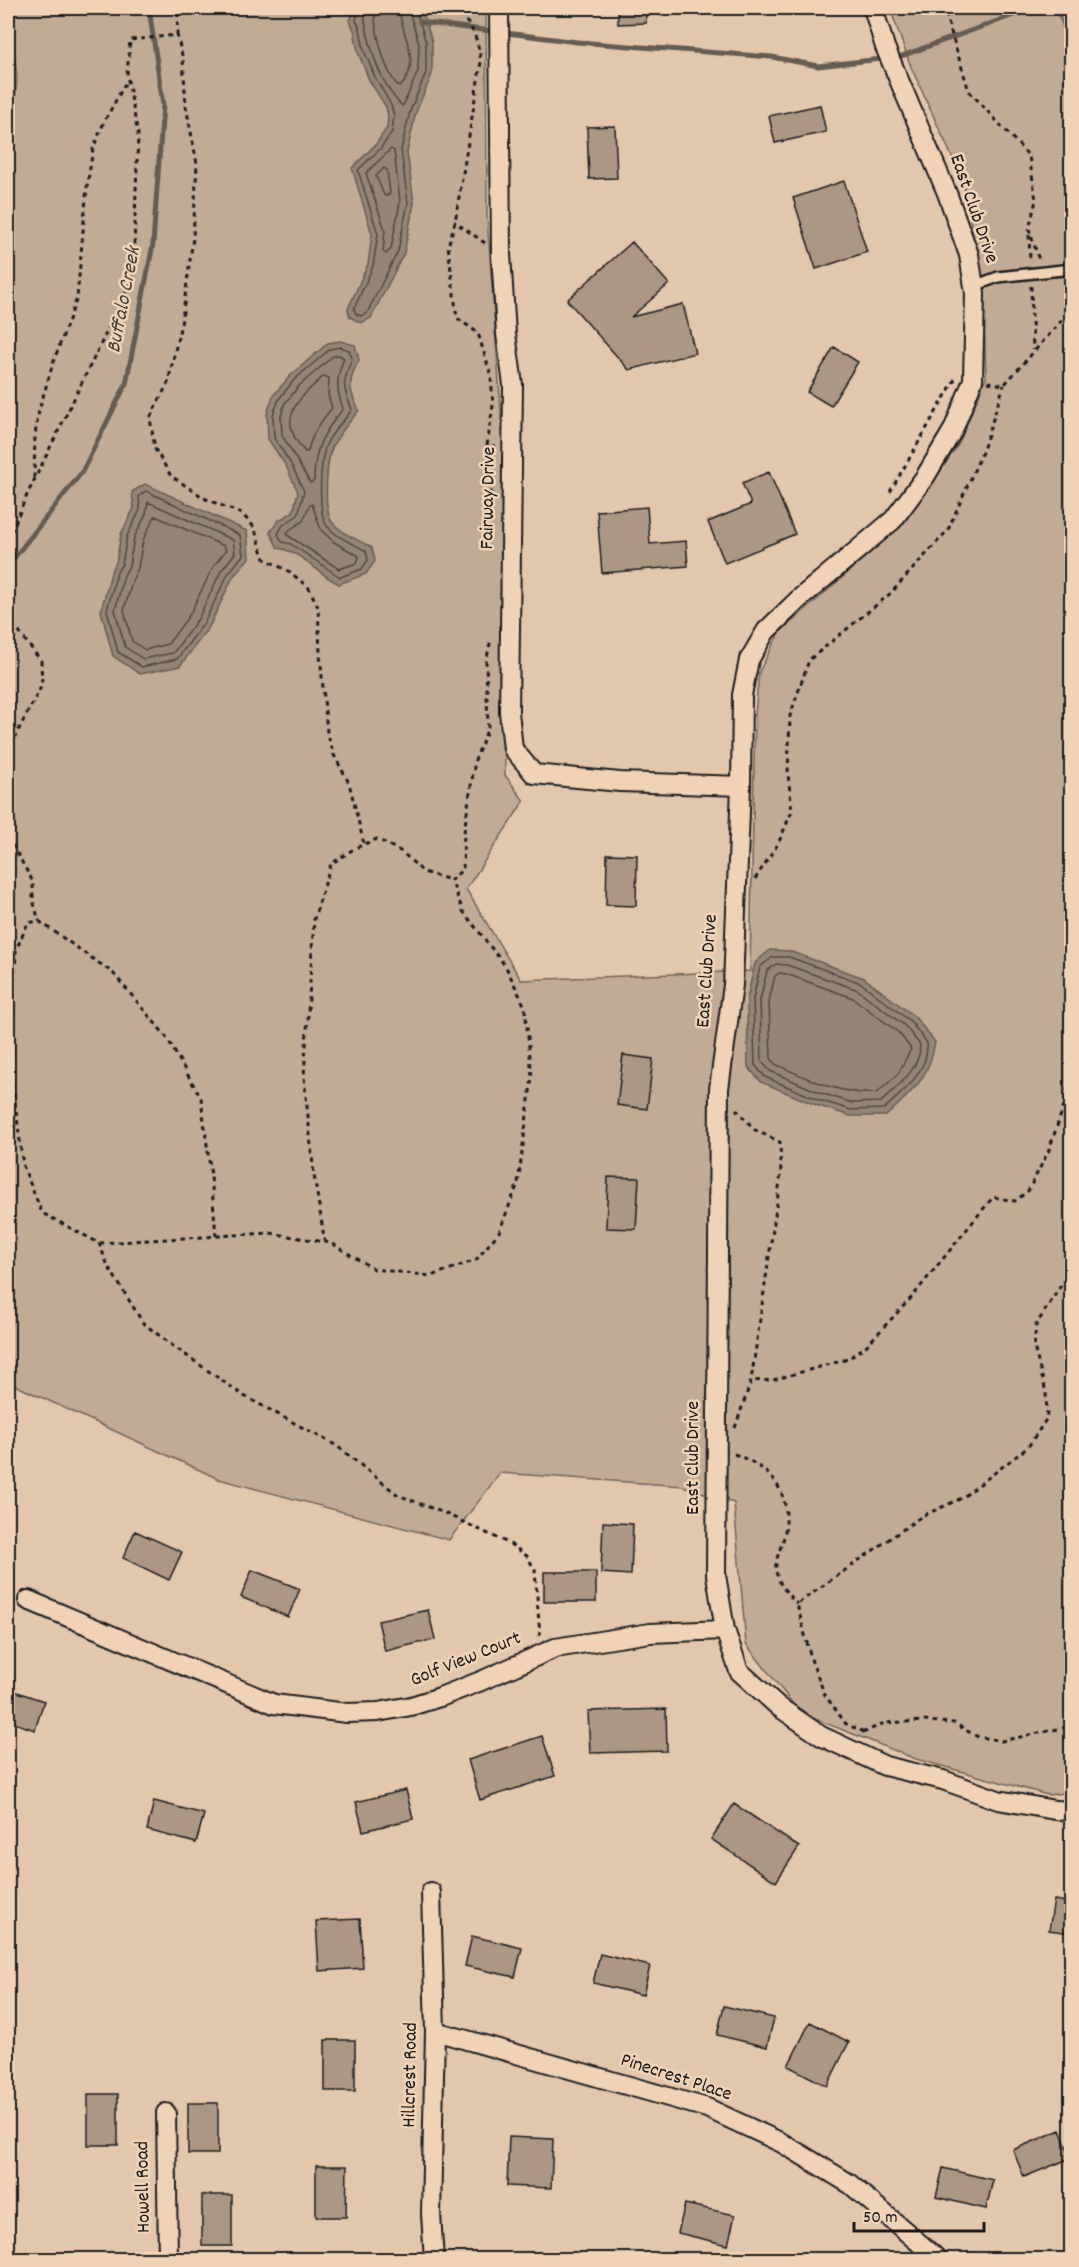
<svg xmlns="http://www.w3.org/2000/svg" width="1079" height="2267" viewBox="0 0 1079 2267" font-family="Dekko,sans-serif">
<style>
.green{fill:#c2ab95;stroke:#6f6458;stroke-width:1.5}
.water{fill:#968575;stroke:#655b51;stroke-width:1.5}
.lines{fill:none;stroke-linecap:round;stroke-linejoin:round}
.shore{stroke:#4d4640;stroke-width:1.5}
.stream{stroke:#655b51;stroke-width:5}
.building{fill:#ac9784;stroke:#1c1c1c;stroke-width:1.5}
.lane-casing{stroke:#1c1c1c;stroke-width:14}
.street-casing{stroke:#1c1c1c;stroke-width:22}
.path{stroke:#1c1c1c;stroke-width:3;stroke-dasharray:4.5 4.5;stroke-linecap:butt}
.lane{stroke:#f0d2b6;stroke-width:9}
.street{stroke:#f0d2b6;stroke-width:18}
.labels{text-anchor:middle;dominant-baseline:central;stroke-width:5;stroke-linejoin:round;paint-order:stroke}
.street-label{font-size:20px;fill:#1c1c1c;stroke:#f0d2b6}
.water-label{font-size:21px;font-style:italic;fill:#47413b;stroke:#f0d2b6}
</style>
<rect width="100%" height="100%" fill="#e3c7ad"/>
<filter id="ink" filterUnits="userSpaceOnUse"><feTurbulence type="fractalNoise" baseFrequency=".0167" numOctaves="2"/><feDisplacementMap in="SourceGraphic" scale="12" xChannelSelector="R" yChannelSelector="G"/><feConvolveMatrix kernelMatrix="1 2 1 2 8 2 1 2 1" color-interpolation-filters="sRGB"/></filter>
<g filter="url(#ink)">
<path class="green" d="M9,8h477l1,209 16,221 2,337 19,26 -58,88 55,91 229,-9 5,-256 4,-43 20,-39 124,-109 55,-79 28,-67 -3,-89 -20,-108 -52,-114 -21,-59h181v1784l-23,3 -132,-36 -116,-46 -54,-69 -12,-141 -51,-17 -183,-13 -51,67 -230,-61 -211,-97v-1234l3,-2 6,-68z"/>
<path class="water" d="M365,8h56l11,33v33l-16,38 -9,40 7,51 -10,50 -33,65 -10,5 -11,-6 -2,-8 20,-45 4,-30 -20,-66 24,-24 11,-16 1,-12 -2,-9 -17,-27 -11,-28 -4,-22 -4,-9 4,-11z
M1055,8h16v37z
M340,341l15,4 4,15c-11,20 -11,30 0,50 -8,11 -19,21 -25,34 -8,13 -11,66 -2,78 10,12 27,18 40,26l3,13 -9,13 -27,10c-21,-10 -38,-33 -61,-36l-8,-16 9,-12 14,-8 5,-20 -12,-26 -18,-27 -1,-25 6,-18 17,-20 38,-33z
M145,484l102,47 2,27 -16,19 -24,50 -29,39 -40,8 -27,-18 -12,-45 11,-42 4,-6 5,-29 13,-26 -2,-16z
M770,950l19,1 75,27 51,39 20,25c-6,37 -23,50 -49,74h-36l-34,-11 -55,-23 -13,-15 -1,-68 8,-36z"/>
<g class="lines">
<path class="shore" d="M360,8l-4,12 4,9 4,21 11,27 16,28 3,11 -2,16 -11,16 -23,22 20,64 -5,32 -19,43 2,5 5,2 6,-3 31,-62 10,-48 -7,-53 9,-39 16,-38v-31l-11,-34
M367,8c0,4 -3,9 -2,13 5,28 16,65 37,85l2,-2 14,-33 1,-28 -11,-35
M376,8c0,4 -1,9 -1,13 3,18 11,56 25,66 24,-25 0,-54 -1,-79
M391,149l3,2 6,51 -9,47 -5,5 -3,-2 2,-22 -19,-57z
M384,168l3,2 3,23 -3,3 -3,-1 -8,-19z
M340,347l9,3 3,8c-9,25 -11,27 0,51 -7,12 -19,21 -25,34 -7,15 -10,70 0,83 10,12 26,17 39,25l2,9 -6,9 -22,8 -49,-33 -9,-2 -4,-8 5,-9 15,-10 6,-24 -13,-27 -17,-26 -1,-23 6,-16 15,-19 36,-31z
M339,355l5,3c-8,20 -8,31 -1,51 -20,24 -29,39 -29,72l-4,2 -28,-48 -1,-19 4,-13 14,-17 34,-30z
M324,376l5,2 -1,17 4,13c-11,13 -20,25 -24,43l-3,1c-30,-33 -8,-52 19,-76z
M146,491l94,44 3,20 -15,19 -24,49 -27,36 -35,8 -24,-15 -11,-42 10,-38 5,-8 5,-28 13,-26 -1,-14z
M148,502l85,38 2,13 -14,18 -23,48 -25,34 -30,6 -18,-12 -10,-37 9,-35 5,-9 5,-28 12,-24z
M312,504l9,26 13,12 25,14 -2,7 -18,6 -52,-34 1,-4 15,-10 6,-15z
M155,516l69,30 2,4 -13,17 -23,47 -22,30 -23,6 -13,-9 -8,-31 9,-31 5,-11 5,-28z
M773,957h16l72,26 49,38 17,22c2,28 -24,49 -43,66l-33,1 -32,-10 -54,-23 -10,-12 -2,-66 7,-32z
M776,964l11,1 71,25 47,36 15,19c1,23 -23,42 -39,57l-29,1 -31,-10 -51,-22 -8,-9 -2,-62 7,-29z
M779,973l7,1 67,24 46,35 12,16 -13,25 -21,19c-35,3 -70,-15 -102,-29l-4,-6 -2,-57 6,-25z"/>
<path class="stream" d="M311,8l46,5
M420,22l157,20 195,15 46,9 81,-9 134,-49
M8,564l6,-6 68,-86 44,-88 27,-140 10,-139 -14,-97"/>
</g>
<path class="building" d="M618,8h28v15l-28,1z
M820,105l6,27 -51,11 -6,-27z
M615,126l2,52 -28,1 -2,-52z
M844,181l23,71 -51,17 -23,-71z
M632,242l37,42 -38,33 52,-13 12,49 -66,17 -62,-70z
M834,347l24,15 -27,44 -24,-14z
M769,472l26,62 -70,29 -17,-41 43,-18 -9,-21z
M647,507l3,37 36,-3 2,25 -86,7 -5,-62z
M607,854l30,1 -1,51 -30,-1z
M623,1055l30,4 -6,50 -30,-4z
M608,1177l31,1 -3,51 -30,-1z
M603,1522l30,2 -2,51 -30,-2z
M135,1531l47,21 -13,28 -46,-22z
M252,1570l48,19 -12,28 -47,-20z
M544,1572h52v30h-52z
M428,1610l7,29 -50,12 -7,-30z
M8,1689l36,12 -9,29 -27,-9z
M666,1709l1,42 -77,2 -2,-42z
M542,1736l13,40 -75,24 -12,-40z
M406,1790l7,29 -50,12 -7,-29z
M154,1801l50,13 -8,29 -49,-13z
M734,1804l65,43 -23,35 -65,-43z
M1054,1900l17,3v30l-22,-3z
M360,1919l3,49 -44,3 -3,-50z
M472,1936l50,12 -7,29 -50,-11z
M600,1954l50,12 -7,29 -50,-12z
M724,2006l50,12 -7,29 -50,-12z
M810,2022l39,20 -22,44 -39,-20z
M325,2040h30v51h-30z
M88,2094h30v51h-30z
M188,2103h30v51h-30z
M1060,2130l11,28 -47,19 -11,-27z
M509,2137l44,2 -2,49 -44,-2z
M316,2166h31l-1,51h-30z
M943,2168l50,12 -7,29 -50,-12z
M202,2195h30v51h-30z
M685,2204l50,11 -7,30 -50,-12z"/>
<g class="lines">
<defs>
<path id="lane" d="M974,286l24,-9 74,-8"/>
<path id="street" d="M499,8l2,246 5,80 7,51 -4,327 4,37 21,25 86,8 121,4
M873,8l12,39 62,146 22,62 6,38 -2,87 -20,50 -28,47 -32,43 -94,79 -33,32 -17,29 -7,35 -1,91 -8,199 -14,104 -3,486 9,55 14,41 40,36 42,29 64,30 58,14 55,20 57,10 17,1
M28,1600l246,104 73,9 31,-1 33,-6 29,-9 41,-16 74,-33 95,-15 75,-3
M431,1892l4,139 -4,183 3,46
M435,2031l272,77 75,35 68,41 89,76
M166,2113l2,147"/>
</defs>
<use href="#lane" class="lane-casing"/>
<use href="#street" class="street-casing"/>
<path class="path" d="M453,8c20,18 24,27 28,54l-26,160
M938,8l8,8 23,75 60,65 7,44 -7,29 10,31
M177,35l1,-27
M1029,235l1,26
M485,243l-30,-21 -7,24 9,72 21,15 13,43 2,29 -6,41
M1069,281l-1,12 4,3
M1031,286l2,64
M988,382l16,3 68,-76
M34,478l1,-43 4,-25 15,-50 23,-62 10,-111 6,-38 11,-27 23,-42
M890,492l65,-113
M492,504l-5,-58h8
M8,540l19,-45 106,-217 5,-144 -11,-59 3,-35 47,-5 6,24 3,47 11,58 -4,74 -11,81 -14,64 -18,35 5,31 16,27 35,23 36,15 12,13 11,32 25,13 19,16 9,19 2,47 7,78 7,23 15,28 15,61
M8,623l2,-3 31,41 1,24 -34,65
M8,837l25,45v18l6,21
M755,879l23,-35 14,-33 -4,-37 2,-58 19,-56 82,-67 57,-63 35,-80 21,-65
M8,945l7,15
M736,1109l19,21 25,12 1,32 -30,207
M216,1236l-5,-60 -10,-78 -36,-63 -52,-62 -74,-52 -11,2 -12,27 -4,127 11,89 19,47 57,30 171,-10 61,10 43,26 57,7 45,-16 23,-28 19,-49 14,-106 -7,-70 -19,-40 -43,-56 -12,-31 12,-11 1,-37 11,-72 13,-32 -2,-66 5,-23
M99,1243l9,23 35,57 30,23 71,50 93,50 61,49 46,18 66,31 17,12 8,14 5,66
M325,1243l-11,-68 -10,-98 10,-158 17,-55 24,-16 22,-9 25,13 21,20 28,8
M735,1428l16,-47 22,-1 75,-21 19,-14 45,-48 81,-100 22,4 13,-10 21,-41 18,-54 5,-47
M734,1454c39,14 59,40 50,83 -2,8 -7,18 -8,27 -2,15 11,30 21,40
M864,1732l-18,-8 -21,-29 -13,-33 -15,-58 125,-88 40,-18 66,-51 19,-29 -1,-26 -12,-45 2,-22 36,-57
M863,1733l21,-10 40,-2 30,2 22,13 25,5 71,-15"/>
<use href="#lane" class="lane"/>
<use href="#street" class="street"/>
</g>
</g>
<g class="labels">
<g class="street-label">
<text transform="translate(973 209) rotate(71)">East Club Drive</text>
<text transform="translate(489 498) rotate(-89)">Fairway Drive</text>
<text transform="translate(708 971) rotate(-86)">East Club Drive</text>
<text transform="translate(694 1458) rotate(-90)">East Club Drive</text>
<text transform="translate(466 1660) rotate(-22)">Golf View Court</text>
<text transform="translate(411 2075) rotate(-89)">Hillcrest Road</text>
<text transform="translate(676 2078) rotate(18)">Pinecrest Place</text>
<text transform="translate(144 2187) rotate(-91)">Howell Road</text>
</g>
<g class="water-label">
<text transform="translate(125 300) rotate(-79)">Buffalo Creek</text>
</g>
</g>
<rect width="1079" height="2267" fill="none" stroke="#f0d2b6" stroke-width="30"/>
<rect x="15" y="15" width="1049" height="2237" fill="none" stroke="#1c1c1c" stroke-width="2" filter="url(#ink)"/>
<path d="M854 2222v9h130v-9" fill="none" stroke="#1c1c1c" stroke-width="3"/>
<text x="863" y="2222" font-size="18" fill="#1c1c1c" stroke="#f0d2b6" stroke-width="4.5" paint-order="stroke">50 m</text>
</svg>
